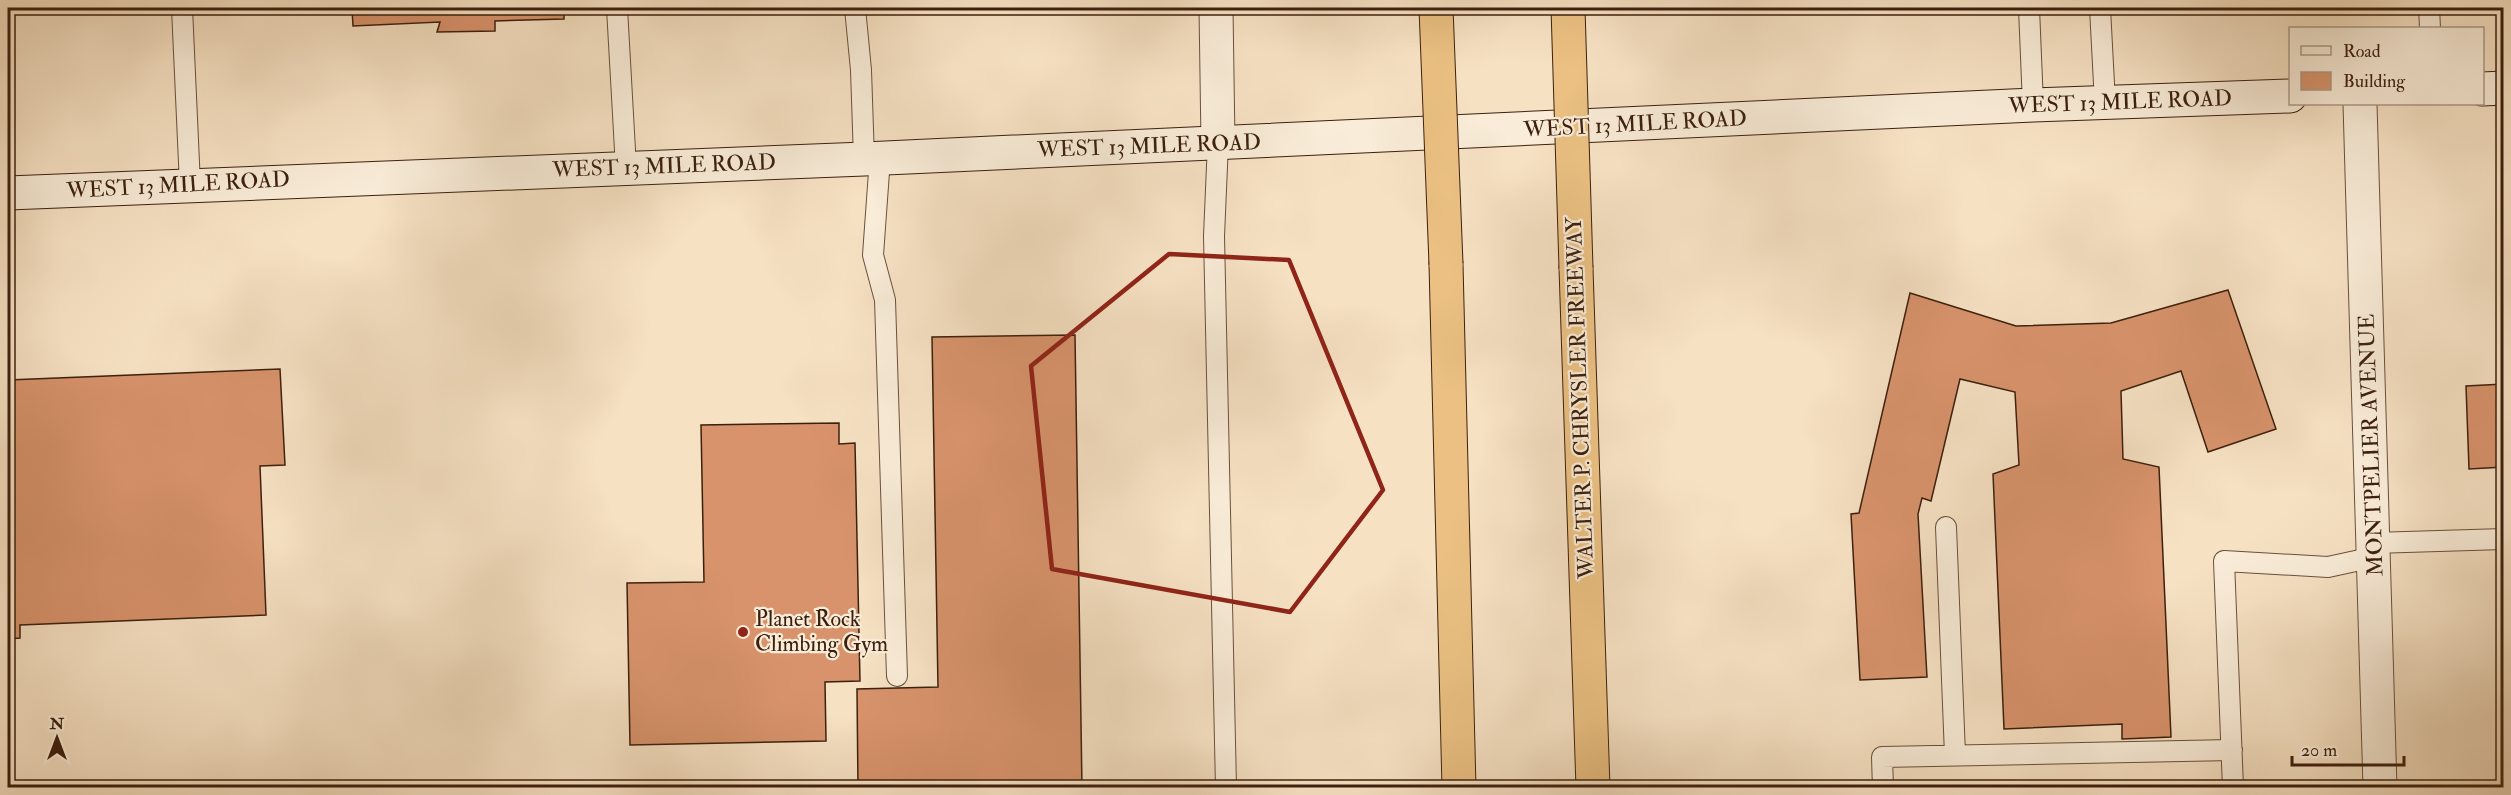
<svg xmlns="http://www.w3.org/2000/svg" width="2511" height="795" viewBox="0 0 2511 795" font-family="'IM FELL Double Pica',serif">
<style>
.building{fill:#d8936c;stroke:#3c200e;stroke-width:1.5}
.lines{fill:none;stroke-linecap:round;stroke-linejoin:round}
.lane-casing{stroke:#6a503b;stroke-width:22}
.street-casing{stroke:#6a503b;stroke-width:35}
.secondary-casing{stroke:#3c200e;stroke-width:35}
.highway-casing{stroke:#3c200e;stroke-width:35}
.lane{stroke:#f9ecd8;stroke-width:20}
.street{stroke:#f9ecd8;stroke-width:33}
.secondary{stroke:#f9ecd8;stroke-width:33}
.highway{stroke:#ebc082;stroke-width:33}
.highway-bridge-casing{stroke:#3c200e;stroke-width:35;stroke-linecap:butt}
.highway-bridge{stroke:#ebc082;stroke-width:33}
.marked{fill:none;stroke:#8f2418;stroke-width:4.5;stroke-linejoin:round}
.poi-dot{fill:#8f2418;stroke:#f9ecd8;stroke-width:2}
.labels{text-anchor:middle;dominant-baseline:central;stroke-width:4.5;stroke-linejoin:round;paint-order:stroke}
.street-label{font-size:22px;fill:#3c200e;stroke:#f9ecd8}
.poi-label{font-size:22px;fill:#3c200e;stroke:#f9ecd8;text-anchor:start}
</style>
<rect width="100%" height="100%" fill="#f6e1c3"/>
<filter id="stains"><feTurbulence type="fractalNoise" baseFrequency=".00333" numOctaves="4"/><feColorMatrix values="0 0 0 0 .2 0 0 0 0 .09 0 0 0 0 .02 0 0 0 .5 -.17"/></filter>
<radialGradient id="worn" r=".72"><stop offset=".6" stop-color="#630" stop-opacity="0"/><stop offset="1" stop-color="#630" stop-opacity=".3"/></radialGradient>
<path class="building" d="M352,8h212v11l-69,2v10l-58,1 3,-10 -87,4z
M2228,290l48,139 -68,23 -27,-81 -60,20 2,68 36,8 12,270 -49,2v-15l-118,5 -11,-255 26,-9 -4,-73 -55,-13 -29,122 -9,-3 -4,16 9,163 -67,3 -9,-166 8,-1 51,-220 106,33 95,-3z
M1075,335l7,453h-224l-1,-99 81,-2 -6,-350z
M280,369l5,96 -25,1 6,149 -246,10v13l-12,1v-259z
M2504,384v83l-35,2 -3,-83z
M839,423v21l16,-1 5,238 -35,1 1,59 -196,4 -3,-162 77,-1 -3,-157z"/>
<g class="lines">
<defs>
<path id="lane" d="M182,8l8,177
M617,8l9,160
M855,8l6,62 3,89
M2029,8l4,97
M2100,8l5,95
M2429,8l1,20
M1218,143l-4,93 12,552
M880,158l-7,97 12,45 12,376
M1946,527l9,228
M2373,543l131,-4
M1883,788l-1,-31 350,-7
M2233,788l-9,-227 104,6 46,-10"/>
<path id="street" d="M1216,8l2,135
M2360,104l20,684"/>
<path id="secondary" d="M2482,89l22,-1
M8,193l856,-34 1169,-54 257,-9"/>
<path id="highway" d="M1446,264l13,524
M1576,268l17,520"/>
</defs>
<use href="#lane" class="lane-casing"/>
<use href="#street" class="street-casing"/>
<use href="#secondary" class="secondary-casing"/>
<use href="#highway" class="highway-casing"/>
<use href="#lane" class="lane"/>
<use href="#street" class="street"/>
<use href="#secondary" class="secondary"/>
<use href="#highway" class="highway"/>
<defs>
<path id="highway-bridge" d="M1436,8l10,256
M1568,8l8,260"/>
</defs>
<use href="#highway-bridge" class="highway-bridge-casing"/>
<use href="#highway-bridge" class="highway-bridge"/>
</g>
<path class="marked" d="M1169,254l120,6 94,230 -93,122 -238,-43 -21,-203z"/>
<circle class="poi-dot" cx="743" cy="632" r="6"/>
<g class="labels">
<g class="street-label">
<text transform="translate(2120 102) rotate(-2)">WEST 13 MILE ROAD</text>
<text transform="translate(1635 124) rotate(-3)">WEST 13 MILE ROAD</text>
<text transform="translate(1149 146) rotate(-2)">WEST 13 MILE ROAD</text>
<text transform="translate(664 166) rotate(-2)">WEST 13 MILE ROAD</text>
<text transform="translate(178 185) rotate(-3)">WEST 13 MILE ROAD</text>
<text transform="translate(1580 398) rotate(-92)">WALTER P. CHRYSLER FREEWAY</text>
<text transform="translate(2371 445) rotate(-92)">MONTPELIER AVENUE</text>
</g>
<g class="poi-label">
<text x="755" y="619">Planet Rock<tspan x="755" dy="25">Climbing Gym</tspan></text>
</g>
</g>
<rect width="2511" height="795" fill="none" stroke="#f6e1c3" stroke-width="30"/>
<rect x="9" y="9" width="2493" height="777" fill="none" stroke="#3c200e" stroke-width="3"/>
<rect x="15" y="15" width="2481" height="765" fill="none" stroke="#3c200e" stroke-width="1.5"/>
<rect x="2289" y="27" width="195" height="78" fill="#f9ecd8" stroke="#ad9a87" stroke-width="1.5"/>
<rect x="2301" y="46" width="30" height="9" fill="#f9ecd8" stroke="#ad9a87" stroke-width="1.5"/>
<text x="2343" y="57" font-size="18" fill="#3c200e">Road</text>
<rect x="2301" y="72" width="30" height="18" fill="#d8936c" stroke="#ad9a87" stroke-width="1.5"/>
<text x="2343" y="87" font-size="18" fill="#3c200e">Building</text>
<g transform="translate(57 738)" stroke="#f9ecd8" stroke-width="4.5" paint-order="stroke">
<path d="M0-4.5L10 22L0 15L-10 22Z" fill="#3c200e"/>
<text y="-9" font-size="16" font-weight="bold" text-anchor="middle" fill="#3c200e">N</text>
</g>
<path d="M2292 756v9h112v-9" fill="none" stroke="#3c200e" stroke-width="3"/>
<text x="2301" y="756" font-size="18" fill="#3c200e" stroke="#f9ecd8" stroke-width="4.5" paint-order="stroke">20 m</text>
<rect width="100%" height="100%" filter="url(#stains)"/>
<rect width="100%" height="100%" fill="url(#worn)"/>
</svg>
